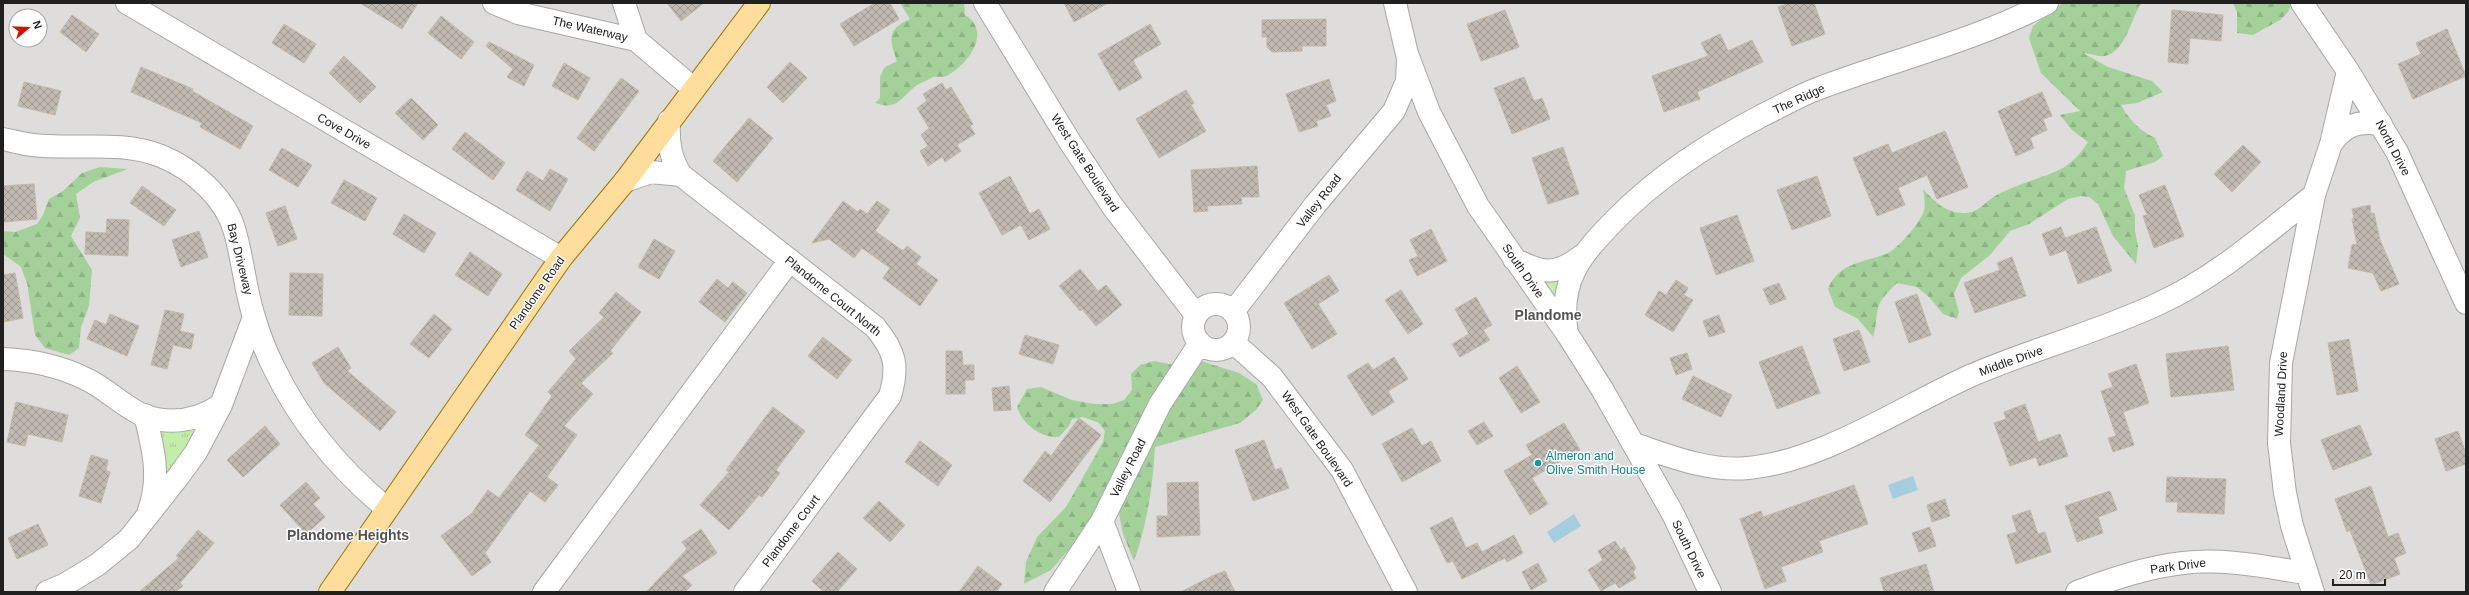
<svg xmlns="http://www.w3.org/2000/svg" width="2469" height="595" viewBox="0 0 2469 595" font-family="Helvetica,sans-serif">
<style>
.residential{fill:#dedddc;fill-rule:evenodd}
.grass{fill:url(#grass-tufts)}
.forest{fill:url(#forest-firs)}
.water{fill:#a5cddf}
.building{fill:url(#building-cross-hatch);stroke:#c3b6a7}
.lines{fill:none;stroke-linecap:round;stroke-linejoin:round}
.minor-casing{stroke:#a7a7a7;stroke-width:24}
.major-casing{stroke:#9b7600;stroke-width:24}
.minor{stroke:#fff;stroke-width:22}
.major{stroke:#fedd9d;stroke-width:22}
.culture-dot{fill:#0f9aa8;stroke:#fff;stroke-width:1.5}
.labels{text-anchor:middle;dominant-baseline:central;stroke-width:3;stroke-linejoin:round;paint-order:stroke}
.street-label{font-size:12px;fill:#202020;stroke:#fff}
.culture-label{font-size:12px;fill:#0d838f;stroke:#fff;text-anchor:start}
.quarter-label{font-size:14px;font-weight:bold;fill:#535353;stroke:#fff}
</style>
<defs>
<pattern id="grass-tufts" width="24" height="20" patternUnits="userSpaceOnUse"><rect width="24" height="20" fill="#c4ecab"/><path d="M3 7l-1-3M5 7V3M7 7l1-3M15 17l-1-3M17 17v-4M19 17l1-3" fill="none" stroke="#a8ca93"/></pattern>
<pattern id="forest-firs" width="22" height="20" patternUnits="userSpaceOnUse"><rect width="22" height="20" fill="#a4d199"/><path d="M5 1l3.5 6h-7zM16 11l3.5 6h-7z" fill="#8db384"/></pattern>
<pattern id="building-cross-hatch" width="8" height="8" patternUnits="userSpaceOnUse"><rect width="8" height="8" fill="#c1bab2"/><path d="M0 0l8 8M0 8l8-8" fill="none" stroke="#9c9790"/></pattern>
</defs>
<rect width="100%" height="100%" fill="#f0eee6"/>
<path class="residential" d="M3,3h2463v589h-2463zM16,16h24v24h-24z"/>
<path class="grass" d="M1541,278l18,2 -2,20z
M206,415l-59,100 3,-78 17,-17z"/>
<path class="forest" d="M900,3h64l1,12c27,16 4,48 -17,60 -4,3 -10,1 -15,2 -4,2 -9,5 -14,7 -17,10 -19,28 -44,19l5,-5v-21l4,-9 13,-7c-8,-22 -10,-32 13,-42z
M2063,3h78c-10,16 -15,48 -36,53 -7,1 -16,-3 -22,-3l25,14 44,14 11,11 -26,11 -16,2c9,16 18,25 34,33l8,18 -8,6 -29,9 -2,17 11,28v15l3,15 -2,18 -23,-28 -15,-32 -9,-7 -8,-1 -13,3 -39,25 -19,7 -20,24 -29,23 -7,16 5,18 -2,7 -14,-5 -13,-16 -13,-11 -20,-4c-7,7 -17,16 -19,25 -2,10 -2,19 -5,29l-15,-18 -23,-12 -7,-18c10,-26 34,-26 58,-35 11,-4 34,-31 38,-43 2,-6 0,-15 -1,-22 12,13 23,24 41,24 13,1 21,-11 31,-17 21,-12 46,-17 68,-28 11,-7 18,-15 25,-26l-16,-12 -12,-15 20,-4 -39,-38 -12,-35 4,-12z
M2233,3h59l-4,9 -8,8 -27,15 -16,-2v-21z
M100,167l28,2 -35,13 -17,12 4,24 -9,18 21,34 -3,36 -8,21 -2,21 -10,7 -24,-7 -10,-13 -8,-52 -6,-16 -18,-13v-23l12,1 22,-8 6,-9 6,-16 14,-8 19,-18z
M1154,361l21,4 29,-3 35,11 17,11 7,16 -7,10 -16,13 -85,24c-2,38 -8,77 -21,114l-11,-27 -6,-31 -39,36 -27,31 -27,14 2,-22 11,-25 29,-30 37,-65 2,-11 -6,-8 -16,-6 -11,2 -3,7 -10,11c-18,1 -37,-13 -42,-30l10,-18 14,-2 31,13 22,4h18l12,-4 8,-10 -1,-16 9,-9z"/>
<path class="water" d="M1913,476l5,14 -25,9 -5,-14z
M1574,514l7,12 -27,17 -7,-11z"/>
<path class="building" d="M360,3h58l-16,26z
M667,3h37l-23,18z
M875,3h15l9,16 -45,27 -14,-22z
M1064,3h44l-34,19z
M1790,3h24l11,31 -33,12 -14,-39z
M1505,10l14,37 -38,14 -14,-37z
M2172,10l51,5 -2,26 -31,-3 -2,26 -20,-2z
M72,15l27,19 -13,18 -26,-20z
M441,16l33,26 -13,17 -33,-26z
M1326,19v27h-24v5l-30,1 -5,-5v-10h-5v-17z
M284,24l32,20 -12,19 -32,-20z
M1150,24l11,20 -28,16 9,18 -23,13 -21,-37z
M2447,29l19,47 -53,23 -15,-35 23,-10 -5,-11z
M1720,34l8,17 24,-11 11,22 -66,30 3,7 -36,13 -12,-36 56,-20 -7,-13z
M489,42l45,23 -10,21 -17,-9 6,-8 -27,-23z
M344,56l32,31 -16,16 -31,-30z
M790,62l17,16 -24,25 -16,-16z
M564,63l26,15 -12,22 -26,-14z
M141,67l52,22 -1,2 61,35 -13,23 -40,-22 2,-4 -71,-31z
M1524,77l10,24 8,-3 8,21 -38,15 -18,-46z
M621,78l18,13 -45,60 -17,-13z
M1329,79l7,22 -10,4 5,11 -15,5 2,5 -19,6 -13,-38z
M24,82l37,9 -6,24 -37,-9z
M942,83l4,7 5,-3 22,37 -3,2 5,8 -18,11 4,6 -16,11 -3,-5 -14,9 -8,-15 8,-5 -7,-11 8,-7 -12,-20 10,-7 -4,-7z
M1186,90l8,13 -3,2 15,26 -47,27 -23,-39z
M2042,92l10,24 -9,3 4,11 -17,8 4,10 -18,8 -18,-45z
M411,98l27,27 -15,15 -28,-27z
M749,118l24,20 -36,44 -24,-21z
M1945,131l23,56 -31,12 -10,-24 -29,13 7,17 -28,11 -24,-58 35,-14 4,9z
M465,132l40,31 -12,17 -41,-31z
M2243,145l18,17 -29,30 -18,-18z
M1563,147l16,47 -31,10 -16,-46z
M282,148l30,17 -14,22 -29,-17z
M1257,166l2,31h-18l1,7 -35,2 1,5 -14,1 -3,-42z
M550,169l18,10 -18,32 -34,-21 11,-19 16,10z
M1010,176l20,38 9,-5 11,20 -21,11 -8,-15 -19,10 -23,-42z
M1817,176l14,40 -39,14 -15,-40z
M344,180l33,18 -12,23 -34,-18z
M34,184l3,35 -34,3v-36z
M2165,185l19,51 -30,12 -11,-32 4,-1 -8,-20z
M142,186l34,24 -12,16 -34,-23z
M843,201l15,11 2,-3 7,5 10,-13 13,9 -15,21 28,20 4,-5 14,11 -5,7 22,16 -18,26 -37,-28 7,-10 -28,-20 -8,10 -25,-19 -17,4z
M2370,205l1,9 3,-1 6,27 19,44 -18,7 -8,-18 -25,-5 4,-23 5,-1 -5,-25 2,-1 -2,-9z
M285,206l12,33 -19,7 -12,-33z
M404,214l32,19 -12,20 -31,-19z
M1737,215l17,46 -38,14 -16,-47z
M107,219l22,1 -1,36 -43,-2 1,-22 20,1z
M2061,227l4,11 31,-11 16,44 -34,13 -12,-34 -16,6 -8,-22z
M1431,229l16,32 -30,15 -8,-16 9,-4 -8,-16z
M199,231l9,26 -27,10 -9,-27z
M654,239l21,12 -16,28 -21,-12z
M470,252l32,22 -14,22 -33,-21z
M2012,257l14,39 -51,17 -11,-30 36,-13 -3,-7z
M1080,269l18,22 8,-6 16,20 -26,21 -14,-17 -2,2 -21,-25z
M15,273l8,45 -20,4v-47z
M290,273l33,1 -1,42 -33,-1z
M1329,275l10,16 -21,13 19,30 -25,15 -28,-46z
M717,279l11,9 5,-6 14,11 -22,29 -26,-20z
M1676,280l12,8 -4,7 9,5 -20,32 -28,-17 14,-24 7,4z
M1779,283l7,16 -16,6 -7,-16z
M1401,290l22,34 -15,10 -23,-34z
M616,292l25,20 -31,39 3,2 -32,30 12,11 -29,32 13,9 -30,42 11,8 -13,17 -15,-11 -45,62 6,9 -19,14 -31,-40 31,-23 16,-23 11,8 40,-53 -14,-10 27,-39 -4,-4 28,-33 -7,-8 35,-34 -5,-4z
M1917,294l14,41 -22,8 -14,-41z
M1476,297l16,28 -9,5 7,10 -30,17 -8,-13 17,-10 -14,-25z
M165,310l19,4 -4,17 14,3 -3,15 -18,-4 -6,24 -16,-4z
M110,314l29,12 -12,30 -40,-17 8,-19 11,5z
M434,314l18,15 -23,29 -19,-14z
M1719,315l6,17 -16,5 -6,-16z
M1859,330l11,32 -26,9 -11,-32z
M1025,335l34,10 -6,19 -34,-10z
M823,337l29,23 -15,19 -29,-23z
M2349,339l9,52 -21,4 -9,-52z
M1802,346l18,47 -43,16 -18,-47z
M2228,346l6,44 -63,7 -5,-43z
M338,347l13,21 -4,3 49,41 -16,19 -56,-48 -12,-20z
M946,351h16l1,14h11v15h-9v14h-19z
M1687,353l5,16 -16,6 -6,-17z
M1394,357l14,22 -20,12 6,11 -22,14 -25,-40 21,-13 5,7z
M2136,364l13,39 -26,9 11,33 -21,7 -5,-14 8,-2 -15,-45 12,-4 -5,-13z
M1517,366l23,36 -19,11 -22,-35z
M1693,376l39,19 -11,22 -39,-18z
M1009,386l2,24 -17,1 -2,-23z
M16,402l52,13 -6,27 -34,-8 -3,12 -18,-4z
M2025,404l13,38 22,-8 8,22 -29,10 -3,-9 -26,9 -16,-43 12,-4 -2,-7z
M773,407l32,24 -29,39 4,3 -18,24 -3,-2 -30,35 -29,-25 29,-33 -3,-2z
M1079,418l22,17 -51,67 -27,-21 22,-30 6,5z
M1484,422l9,14 -16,9 -9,-14z
M1564,423l16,27 -48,28 16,26 -18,11 -26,-44 28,-16 -6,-10z
M2360,425l12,30 -39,15 -12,-30z
M265,426l15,18 -37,33 -16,-17z
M1412,428l10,18 9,-5 10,20 -39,21 -20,-38z
M2458,431l8,23v10l-20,7 -11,-32z
M1264,440l11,30 6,-2 8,20 -36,13 -18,-51z
M920,441l32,24 -14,21 -33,-24z
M91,455l17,5 -2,11 4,1 -9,31 -22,-7z
M2167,477l59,2 -2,35 -47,-2 1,-10h-12z
M306,482l14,16 -7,6 12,13 -19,17 -26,-29z
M1198,482l2,53 -43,2v-21h11l-1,-33z
M1854,485l14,39 -49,17 4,11 -42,15 5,14 -21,8 -25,-70 21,-8 2,6z
M2371,486l17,51 10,-4 8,20 -12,5 6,16 -29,11 -21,-55 -3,2 -12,-33z
M2110,491l7,19 -19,7 5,16 -26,9 -12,-36z
M1945,499l5,17 -18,6 -5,-17z
M879,501l26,24 -15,17 -27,-24z
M2030,510l8,24 7,-2 6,20 -35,12 -9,-29 10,-3 -5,-16z
M1452,517l14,31 11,-5 5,9 32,-17 9,18 -16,9 -2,-4 -43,21 -9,-18 -6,2 -17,-35z
M38,524l10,21 -31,14 -9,-21z
M1930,527l6,19 -17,6 -7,-19z
M701,529l16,24 -35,23 10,9 -7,7h-39l41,-43 -5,-7z
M198,530l16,13 -34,40 3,3 -8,6h-36l40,-34 -3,-2z
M1615,541l6,9 3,-3 12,21 -3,4 3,6 -17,10 -4,-5 -14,8 -13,-21 15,-10 -5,-9z
M838,552l19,17 -20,23h-13l-12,-11z
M1538,563l9,18 -16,9 -9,-18z
M1926,564l8,28h-50l-4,-14z
M978,566l24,18 -6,8h-37z
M1225,571l10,21h-54l31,-16z"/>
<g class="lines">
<defs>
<path id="minor" d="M127,3l434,255
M494,3l24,10 118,27 58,49
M624,3l12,37
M985,3l85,139 43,65 83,108
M1395,3l12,51 22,58 49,94 90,129 34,54 71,125 37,78
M2302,3l46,68 49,81 69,151
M669,121c-1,21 1,37 12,54
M3,139c10,2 20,5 30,6 43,5 87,-5 128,11 32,13 65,42 74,76 8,28 10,57 19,85 5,17 12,35 20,51 27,56 64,100 112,140
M2331,144c14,-20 27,-23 50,-20
M625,181l26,-9 30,3 194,152c20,24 24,39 15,69l-145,196
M1514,259c29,15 42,17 69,-4
M1193 327a23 23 0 1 1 46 0a23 23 0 1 1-46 0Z
M1233,312l82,-107 79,-94 13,-30 1,-21
M1567,334c-9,-53 13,-78 48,-114 43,-44 93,-76 146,-104 19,-9 37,-20 56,-27 76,-29 158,-48 230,-86
M1233,342l39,35 70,93 64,122
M3,359c29,1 57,7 83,20 20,9 40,30 59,37 27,9 53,4 76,-11
M145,415c8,32 16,63 4,95
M1634,444c36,12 75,28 114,24 73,-6 155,-62 222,-92 62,-27 129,-44 190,-73 58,-27 105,-69 154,-108
M1102,521l27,71
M47,592l17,-7 33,-20 32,-26 49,-62 18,-25 25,-47 33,-88
M544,592l246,-332
M1055,592l47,-71 58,-117 40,-61
M2077,592c35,-13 70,-25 106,-29 41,-5 83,4 122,10
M2313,592l-21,-66 -7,-33 -6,-50 2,-80 33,-168 17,-51 17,-73"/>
<path id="major" d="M330,592l231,-334 64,-77 134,-178"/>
</defs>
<use href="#minor" class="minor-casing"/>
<use href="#major" class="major-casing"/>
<use href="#minor" class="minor"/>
<use href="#major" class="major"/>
</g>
<circle class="culture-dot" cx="1538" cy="463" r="4"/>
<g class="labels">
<g class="street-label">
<text transform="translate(590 29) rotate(13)">The Waterway</text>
<text transform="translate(1799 99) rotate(-25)">The Ridge</text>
<text transform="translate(344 131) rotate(30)">Cove Drive</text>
<text transform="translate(2393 148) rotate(62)">North Drive</text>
<text transform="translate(1085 163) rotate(57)">West Gate Boulevard</text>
<text transform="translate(1319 201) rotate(-52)">Valley Road</text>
<text transform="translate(240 259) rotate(76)">Bay Driveway</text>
<text transform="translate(1523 271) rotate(55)">South Drive</text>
<text transform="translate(537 293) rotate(-55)">Plandome Road</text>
<text transform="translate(833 296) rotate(39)">Plandome Court North</text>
<text transform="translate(2011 361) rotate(-20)">Middle Drive</text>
<text transform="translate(2281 394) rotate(-87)">Woodland Drive</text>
<text transform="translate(1317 439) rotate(55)">West Gate Boulevard</text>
<text transform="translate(1128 468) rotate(-63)">Valley Road</text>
<text transform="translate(791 531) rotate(-53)">Plandome Court</text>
<text transform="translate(1689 549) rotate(64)">South Drive</text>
<text transform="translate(2178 566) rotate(-7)">Park Drive</text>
</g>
<g class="culture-label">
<text x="1546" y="456">Almeron and<tspan x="1546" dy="14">Olive Smith House</tspan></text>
</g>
<g class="quarter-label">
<text x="1548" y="315">Plandome</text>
<text x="348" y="535">Plandome Heights</text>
</g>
</g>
<rect width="2469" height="595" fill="none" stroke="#202020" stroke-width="8"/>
<g transform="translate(28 28) rotate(71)"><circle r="19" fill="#ffffff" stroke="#a6a6a6"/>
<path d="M0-3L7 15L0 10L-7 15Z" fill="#cf1300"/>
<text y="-6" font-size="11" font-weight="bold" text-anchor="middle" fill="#202020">N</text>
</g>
<path d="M2333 579v6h52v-6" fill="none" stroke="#202020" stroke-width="2"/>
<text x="2339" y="579" font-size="12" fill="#202020" stroke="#ffffff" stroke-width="3" paint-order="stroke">20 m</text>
</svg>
